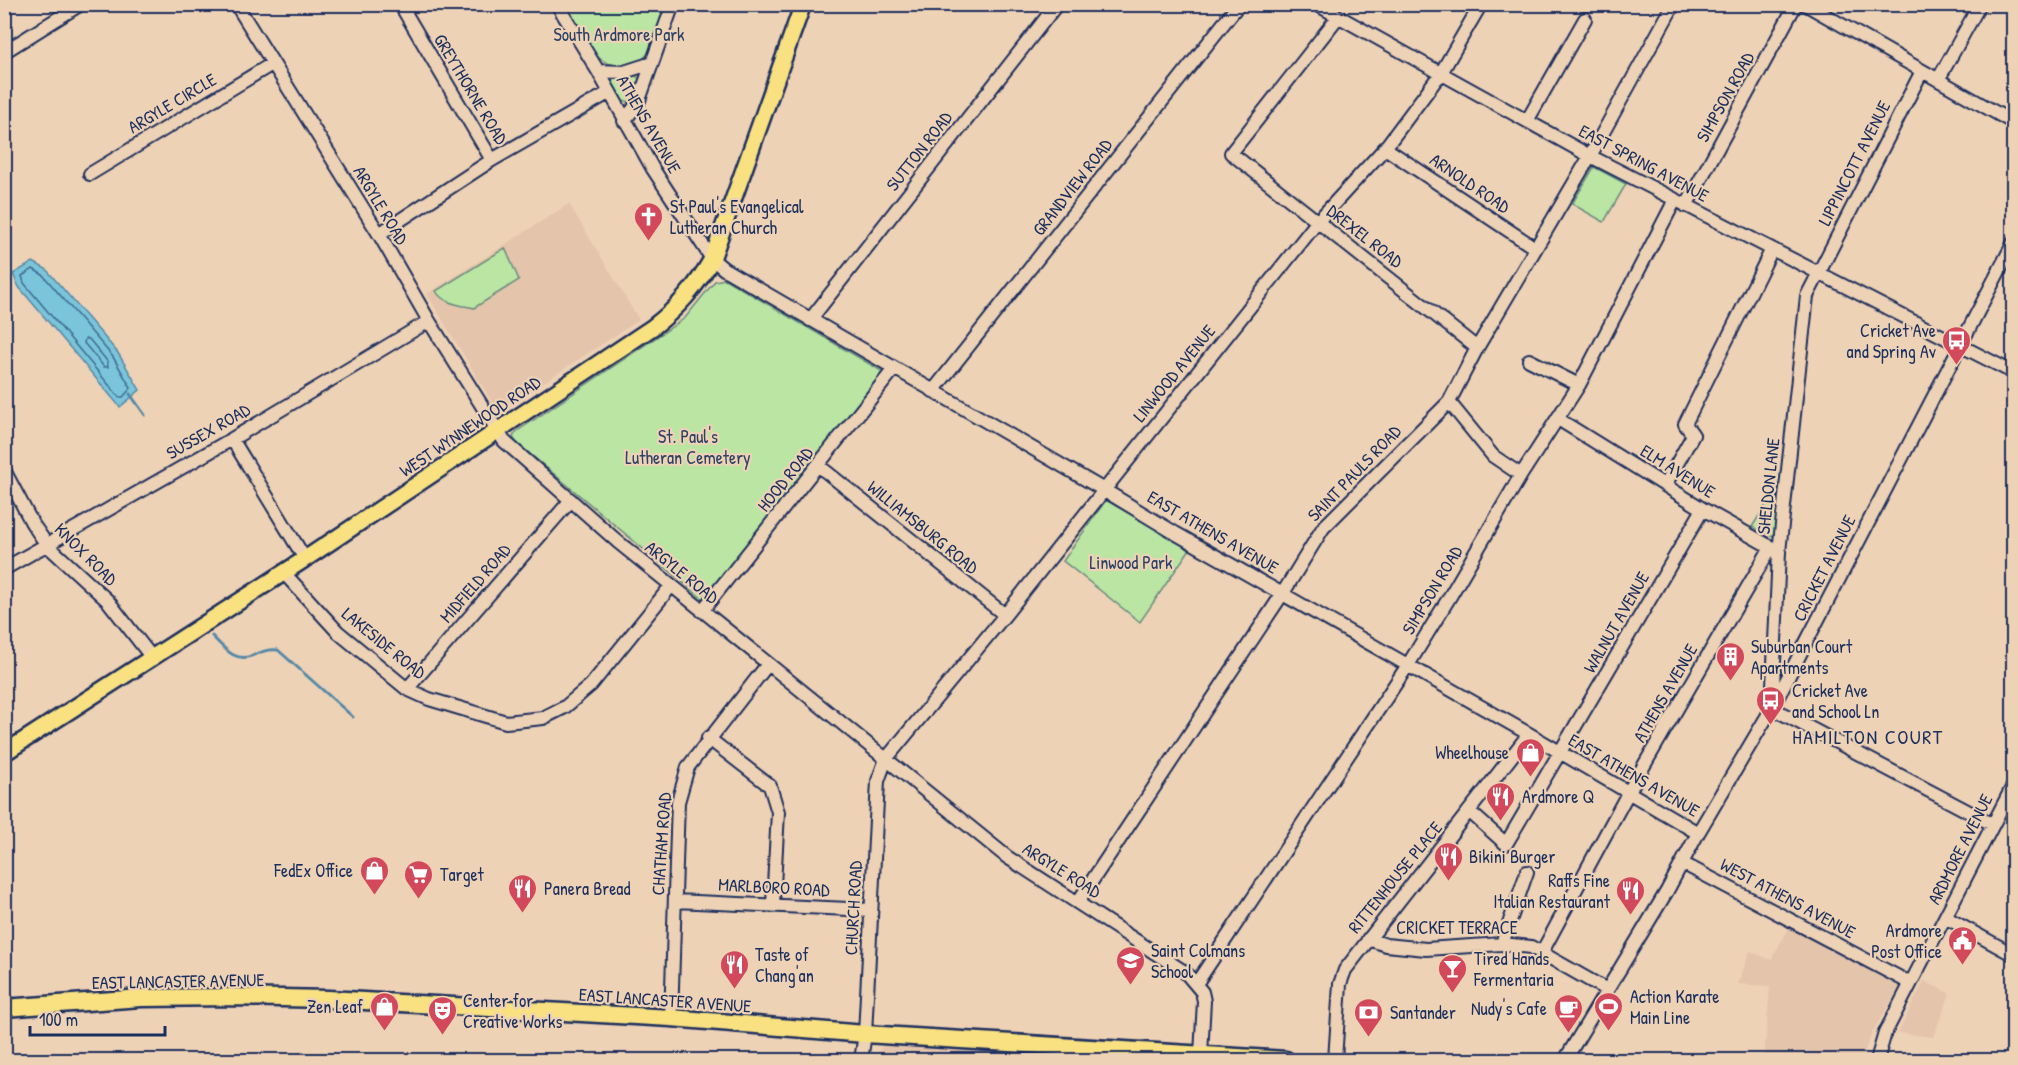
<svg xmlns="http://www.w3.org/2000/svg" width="2018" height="1065" viewBox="0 0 2018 1065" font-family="'Patrick Hand',sans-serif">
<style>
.built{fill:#e4c4ab}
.green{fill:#bae5a2;stroke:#6a8a80;stroke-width:1.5}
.water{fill:#7ac5da;stroke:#5489a8;stroke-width:1.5}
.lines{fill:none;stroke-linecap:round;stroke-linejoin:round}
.shore{stroke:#416b90;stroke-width:1.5}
.stream{stroke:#5489a8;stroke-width:3}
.minor-casing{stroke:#1b2f5e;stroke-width:16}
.major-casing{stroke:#1b2f5e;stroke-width:20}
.highway-casing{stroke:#1b2f5e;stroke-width:21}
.minor{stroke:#eed2b5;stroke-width:12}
.major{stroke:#f9e181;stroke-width:15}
.highway{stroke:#f9e181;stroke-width:16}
.labels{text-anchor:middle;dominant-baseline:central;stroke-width:4.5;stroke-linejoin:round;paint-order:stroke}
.park-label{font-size:18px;fill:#2b4165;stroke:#eed2b5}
.street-label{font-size:18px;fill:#1b2f5e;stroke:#eed2b5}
.poi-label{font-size:18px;fill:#1b2f5e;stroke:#eed2b5;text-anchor:start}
.neighbourhood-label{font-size:20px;letter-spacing:1.5px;fill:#1b2f5e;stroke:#eed2b5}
</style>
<rect width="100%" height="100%" fill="#eed2b5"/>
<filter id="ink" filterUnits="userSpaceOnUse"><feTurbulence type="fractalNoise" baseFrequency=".0167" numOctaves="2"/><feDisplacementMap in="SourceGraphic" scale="12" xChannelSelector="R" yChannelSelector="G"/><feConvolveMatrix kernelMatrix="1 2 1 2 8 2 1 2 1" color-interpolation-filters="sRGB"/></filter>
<g filter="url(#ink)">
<path class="built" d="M569,204l70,116 -141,92 -71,-118z
M1789,928l113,56 -29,47 -8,19 -1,10h-100l6,-74 -32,-2 12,-33 21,9z
M1924,981l26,13 -17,43 -35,-4z
M884,1045l171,8 61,4v3h-242l3,-7z"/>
<path class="green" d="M563,5h105c-5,14 -9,30 -16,44 -5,8 -13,13 -22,16 -37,8 -52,-35 -67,-60z
M615,75h19l6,4 -5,19 -6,3 -9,1 -9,-18z
M1594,167l32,17 -22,38 -32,-18z
M505,248l14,32 -45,28c-13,-3 -31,-4 -38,-17z
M725,279l160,94 -181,227 -188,-158 -3,-5 3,-5 169,-114 30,-37z
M1779,484l-4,53 -23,-10z
M1106,500l84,49 -50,73 -77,-61z"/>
<path class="water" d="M33,262l13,7 72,84 22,37 -20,17 -101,-120 -6,-13z"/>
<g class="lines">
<path class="shore" d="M33,269l10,6 70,82 18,31 -8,9h-4l-95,-114 -2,-7z
M85,339h4l18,22 1,6h-4l-20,-24z"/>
<path class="stream" d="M130,394l15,21
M212,636c12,12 24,28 42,19 9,-4 15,-6 24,-5l75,67"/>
<defs>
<path id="minor" d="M236,4l143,230 50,87 75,120 114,101 389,315 179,116 16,19 2,9 -3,53
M400,4l92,156
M557,4l41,67 55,98 59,90 12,10 380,221 71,43 354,201 169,99
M1316,4l274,152 424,217
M1805,4l209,119
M1338,17l-107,136 246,195
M4,52l77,-48
M598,71l26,1 28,-9
M1922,71l-115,225 -28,256 -7,156 220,116
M1938,80l42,-76
M624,121l14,-18 35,-99
M1527,121l58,-102
M1385,148l150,100
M90,174l182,-110
M1686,206l110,-202
M379,234l113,-74 118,-68
M810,320l247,-316
M1529,360l50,25
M933,391l306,-387
M1449,402l44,54 28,19
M1558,419l145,90 73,41
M232,439l73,120
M819,466l186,149
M4,470l28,53 15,22 61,56 45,58
M1665,485l28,-50 -8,-11 87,-175
M4,569l228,-130 197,-118
M284,573l54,59 69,57 22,10 77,23 37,-4 22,-11 26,-22 80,-99
M702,611l192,-242
M407,689l164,-189
M708,738l62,48 8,26 -5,92
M1470,812l36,32 197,-335
M1682,863l228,120
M675,901l196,9
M1078,902l205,-309 40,-65 126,-126 28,-54 113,-192 84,-152
M1945,917l69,38
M1368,939l18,6 40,4 76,-5 29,3 76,43
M1502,944l25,-72
M1542,952l86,-159 143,-246
M1196,984l212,-319 41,-67 72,-123 58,-90 96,-185
M671,1018l7,-216 10,-35 80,-103
M861,1060l4,-26 13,-253 8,-22 119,-144 313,-394 67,-73 56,-75 40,-69
M1335,1060l5,-76 5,-14 184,-236
M1565,1060l102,-169 31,-58 74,-125 242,-466
M1877,1060l8,-27 129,-249"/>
<path id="major" d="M4,753l301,-194 348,-232c26,-20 43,-40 59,-68l91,-255"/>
<path id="highway" d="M4,1008l137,-10 91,-1 96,2 343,19 194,16 421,26"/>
</defs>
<use href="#minor" class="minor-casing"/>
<use href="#major" class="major-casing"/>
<use href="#highway" class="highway-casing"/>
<use href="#minor" class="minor"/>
<use href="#major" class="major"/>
<use href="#highway" class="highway"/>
</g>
</g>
<defs>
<symbol id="church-pin" viewBox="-11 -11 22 30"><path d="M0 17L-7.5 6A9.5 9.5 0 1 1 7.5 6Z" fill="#d1495b" stroke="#eed2b5"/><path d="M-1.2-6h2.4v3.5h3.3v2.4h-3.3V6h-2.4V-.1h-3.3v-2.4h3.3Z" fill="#fff"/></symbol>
<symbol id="bus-pin" viewBox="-11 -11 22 30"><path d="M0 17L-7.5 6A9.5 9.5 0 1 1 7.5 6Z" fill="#d1495b" stroke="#eed2b5"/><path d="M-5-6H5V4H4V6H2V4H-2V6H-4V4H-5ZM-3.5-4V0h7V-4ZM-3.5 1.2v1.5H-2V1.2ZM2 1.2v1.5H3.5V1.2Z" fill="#fff"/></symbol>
<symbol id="building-pin" viewBox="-11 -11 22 30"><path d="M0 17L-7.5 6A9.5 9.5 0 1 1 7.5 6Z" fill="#d1495b" stroke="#eed2b5"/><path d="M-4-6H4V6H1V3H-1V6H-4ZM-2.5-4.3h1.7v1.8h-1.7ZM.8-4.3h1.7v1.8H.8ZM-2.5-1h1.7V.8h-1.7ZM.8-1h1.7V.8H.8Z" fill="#fff"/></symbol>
<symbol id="shop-pin" viewBox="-11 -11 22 30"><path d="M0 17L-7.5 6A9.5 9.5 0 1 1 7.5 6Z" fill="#d1495b" stroke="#eed2b5"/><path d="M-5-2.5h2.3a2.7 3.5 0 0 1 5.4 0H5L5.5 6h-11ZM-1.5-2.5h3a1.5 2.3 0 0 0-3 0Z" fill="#fff"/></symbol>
<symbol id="restaurant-pin" viewBox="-11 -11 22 30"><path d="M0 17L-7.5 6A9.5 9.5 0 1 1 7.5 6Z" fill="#d1495b" stroke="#eed2b5"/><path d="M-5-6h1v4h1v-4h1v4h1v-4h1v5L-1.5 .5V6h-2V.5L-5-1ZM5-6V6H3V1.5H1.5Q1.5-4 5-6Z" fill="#fff"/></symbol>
<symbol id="supermarket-pin" viewBox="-11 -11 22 30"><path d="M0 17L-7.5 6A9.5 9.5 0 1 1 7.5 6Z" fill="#d1495b" stroke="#eed2b5"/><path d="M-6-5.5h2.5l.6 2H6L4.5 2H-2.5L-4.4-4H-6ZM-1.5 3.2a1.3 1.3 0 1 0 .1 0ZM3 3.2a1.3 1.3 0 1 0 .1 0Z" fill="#fff"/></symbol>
<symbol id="civic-pin" viewBox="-11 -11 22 30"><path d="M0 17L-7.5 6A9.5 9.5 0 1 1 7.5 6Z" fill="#d1495b" stroke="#eed2b5"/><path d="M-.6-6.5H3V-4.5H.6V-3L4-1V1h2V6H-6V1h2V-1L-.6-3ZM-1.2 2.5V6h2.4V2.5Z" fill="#fff"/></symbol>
<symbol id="school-pin" viewBox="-11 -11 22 30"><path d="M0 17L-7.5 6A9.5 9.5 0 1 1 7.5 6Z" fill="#d1495b" stroke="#eed2b5"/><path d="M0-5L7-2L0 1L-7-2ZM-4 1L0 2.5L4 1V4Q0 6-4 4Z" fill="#fff"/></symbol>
<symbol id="bar-pin" viewBox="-11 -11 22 30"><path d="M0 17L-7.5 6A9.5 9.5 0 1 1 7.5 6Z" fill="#d1495b" stroke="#eed2b5"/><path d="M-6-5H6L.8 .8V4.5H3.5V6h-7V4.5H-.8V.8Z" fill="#fff"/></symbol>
<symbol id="stadium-pin" viewBox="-11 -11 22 30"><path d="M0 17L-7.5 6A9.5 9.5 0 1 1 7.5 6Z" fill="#d1495b" stroke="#eed2b5"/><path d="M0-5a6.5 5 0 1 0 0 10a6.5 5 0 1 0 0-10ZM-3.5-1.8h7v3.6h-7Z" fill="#fff"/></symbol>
<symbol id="cafe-pin" viewBox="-11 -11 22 30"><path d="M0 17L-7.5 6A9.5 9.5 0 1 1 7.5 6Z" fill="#d1495b" stroke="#eed2b5"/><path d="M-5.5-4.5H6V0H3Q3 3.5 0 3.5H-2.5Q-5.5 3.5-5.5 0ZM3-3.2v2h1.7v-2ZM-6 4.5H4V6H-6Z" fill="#fff"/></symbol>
<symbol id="theatre-pin" viewBox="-11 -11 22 30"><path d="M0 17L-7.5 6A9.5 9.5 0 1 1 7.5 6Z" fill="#d1495b" stroke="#eed2b5"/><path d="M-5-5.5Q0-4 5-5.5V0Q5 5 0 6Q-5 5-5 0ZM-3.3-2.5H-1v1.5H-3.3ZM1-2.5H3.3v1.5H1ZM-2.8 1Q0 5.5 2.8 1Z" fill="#fff"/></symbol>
<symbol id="bank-pin" viewBox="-11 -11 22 30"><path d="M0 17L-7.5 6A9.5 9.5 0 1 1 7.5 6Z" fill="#d1495b" stroke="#eed2b5"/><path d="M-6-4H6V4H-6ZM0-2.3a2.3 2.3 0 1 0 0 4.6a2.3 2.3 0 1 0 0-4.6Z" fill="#fff"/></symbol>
</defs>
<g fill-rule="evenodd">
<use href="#church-pin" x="632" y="200" width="33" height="45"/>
<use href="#bus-pin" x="1940" y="324" width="33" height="45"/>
<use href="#building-pin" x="1714" y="640" width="33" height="45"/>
<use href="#bus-pin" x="1754" y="684" width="33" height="45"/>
<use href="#shop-pin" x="1514" y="736" width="33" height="45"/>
<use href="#restaurant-pin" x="1484" y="780" width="33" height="45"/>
<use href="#restaurant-pin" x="1432" y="840" width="33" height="45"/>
<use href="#shop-pin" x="358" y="854" width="33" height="45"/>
<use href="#supermarket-pin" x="402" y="858" width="33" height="45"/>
<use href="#restaurant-pin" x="506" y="872" width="33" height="45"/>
<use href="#restaurant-pin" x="1614" y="874" width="33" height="45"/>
<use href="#civic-pin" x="1946" y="924" width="33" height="45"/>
<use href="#school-pin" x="1114" y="944" width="33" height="45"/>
<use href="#restaurant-pin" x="718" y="948" width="33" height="45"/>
<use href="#bar-pin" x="1436" y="952" width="33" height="45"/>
<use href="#shop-pin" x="368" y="990" width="33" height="45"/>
<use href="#stadium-pin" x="1592" y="990" width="33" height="45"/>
<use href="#cafe-pin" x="1552" y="992" width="33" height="45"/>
<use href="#theatre-pin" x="426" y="994" width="33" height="45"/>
<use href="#bank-pin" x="1352" y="996" width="33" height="45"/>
</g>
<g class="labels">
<g class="park-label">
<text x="619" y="34">South Ardmore Park</text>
<text x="688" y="436">St. Paul's<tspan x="688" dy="21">Lutheran Cemetery</tspan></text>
<text x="1131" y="562">Linwood Park</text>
</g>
<g class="street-label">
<text transform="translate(471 89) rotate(59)">GREYTHORNE ROAD</text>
<text transform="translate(1725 97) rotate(-61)">SIMPSON ROAD</text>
<text transform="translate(172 103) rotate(-31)">ARGYLE CIRCLE</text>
<text transform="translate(649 124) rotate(60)">ATHENS AVENUE</text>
<text transform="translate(919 151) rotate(-52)">SUTTON ROAD</text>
<text transform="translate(1644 163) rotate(28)">EAST SPRING AVENUE</text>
<text transform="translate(1854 163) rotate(-63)">LIPPINCOTT AVENUE</text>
<text transform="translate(1470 183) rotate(34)">ARNOLD ROAD</text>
<text transform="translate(1072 187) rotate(-52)">GRANDVIEW ROAD</text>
<text transform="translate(381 205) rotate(59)">ARGYLE ROAD</text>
<text transform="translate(1365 236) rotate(38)">DREXEL ROAD</text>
<text transform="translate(1174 373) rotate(-51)">LINWOOD AVENUE</text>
<text transform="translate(470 426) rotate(-34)">WEST WYNNEWOOD ROAD</text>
<text transform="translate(208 431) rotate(-30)">SUSSEX ROAD</text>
<text transform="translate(1678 471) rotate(32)">ELM AVENUE</text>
<text transform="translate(1354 473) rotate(-46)">SAINT PAULS ROAD</text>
<text transform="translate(785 479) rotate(-51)">HOOD ROAD</text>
<text transform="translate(1768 486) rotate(-84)">SHELDON LANE</text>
<text transform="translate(923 527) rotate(39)">WILLIAMSBURG ROAD</text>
<text transform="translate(1213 532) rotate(30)">EAST ATHENS AVENUE</text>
<text transform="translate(86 554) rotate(45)">KNOX ROAD</text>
<text transform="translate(1824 568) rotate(-63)">CRICKET AVENUE</text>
<text transform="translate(682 572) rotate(39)">ARGYLE ROAD</text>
<text transform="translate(475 583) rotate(-49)">MIDFIELD ROAD</text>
<text transform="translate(1432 590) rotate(-59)">SIMPSON ROAD</text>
<text transform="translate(1616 622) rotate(-60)">WALNUT AVENUE</text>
<text transform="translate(384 643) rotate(39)">LAKESIDE ROAD</text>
<text transform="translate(1665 693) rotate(-60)">ATHENS AVENUE</text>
<text transform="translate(1634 775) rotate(30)">EAST ATHENS AVENUE</text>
<text transform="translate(661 844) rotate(-86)">CHATHAM ROAD</text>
<text transform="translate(1960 849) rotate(-63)">ARDMORE AVENUE</text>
<text transform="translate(1062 870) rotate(32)">ARGYLE ROAD</text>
<text transform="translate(1395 877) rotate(-51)">RITTENHOUSE PLACE</text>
<text transform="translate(774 887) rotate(3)">MARLBORO ROAD</text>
<text transform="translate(1788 898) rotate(28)">WEST ATHENS AVENUE</text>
<text transform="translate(853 908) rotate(-87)">CHURCH ROAD</text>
<text x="1457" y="927">CRICKET TERRACE</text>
<text transform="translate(178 981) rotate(-1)">EAST LANCASTER AVENUE</text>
<text transform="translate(665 1000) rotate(4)">EAST LANCASTER AVENUE</text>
</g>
<g class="poi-label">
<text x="670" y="206">St Paul's Evangelical<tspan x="670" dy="21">Lutheran Church</tspan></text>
<text x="1936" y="330" text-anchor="end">Cricket Ave<tspan x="1936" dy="21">and Spring Av</tspan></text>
<text x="1751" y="646">Suburban Court<tspan x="1751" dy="21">Apartments</tspan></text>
<text x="1792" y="690">Cricket Ave<tspan x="1792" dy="21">and School Ln</tspan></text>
<text x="1509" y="752" text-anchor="end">Wheelhouse</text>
<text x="1522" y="796">Ardmore Q</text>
<text x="1469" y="856">Bikini Burger</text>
<text x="353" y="870" text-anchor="end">FedEx Office</text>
<text x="440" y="874">Target</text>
<text x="1610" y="880" text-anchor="end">Raffs Fine<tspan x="1610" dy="21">Italian Restaurant</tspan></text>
<text x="544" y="888">Panera Bread</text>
<text x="1942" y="930" text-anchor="end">Ardmore<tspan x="1942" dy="21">Post Office</tspan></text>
<text x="1151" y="950">Saint Colmans<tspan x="1151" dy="21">School</tspan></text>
<text x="755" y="954">Taste of<tspan x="755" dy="21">Chang'an</tspan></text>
<text x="1474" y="958">Tired Hands<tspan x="1474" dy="21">Fermentaria</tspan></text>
<text x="1630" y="996">Action Karate<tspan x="1630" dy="21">Main Line</tspan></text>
<text x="463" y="1000">Center for<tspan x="463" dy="21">Creative Works</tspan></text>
<text x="363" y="1006" text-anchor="end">Zen Leaf</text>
<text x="1547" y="1008" text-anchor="end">Nudy's Cafe</text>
<text x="1390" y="1012">Santander</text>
</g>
<g class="neighbourhood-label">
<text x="1868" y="736">HAMILTON COURT</text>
</g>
</g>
<rect width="2018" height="1065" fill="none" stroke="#eed2b5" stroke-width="24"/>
<rect x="12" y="12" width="1994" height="1041" fill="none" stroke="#1b2f5e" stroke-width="2" filter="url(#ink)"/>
<path d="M30 1026v9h135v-9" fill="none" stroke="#1b2f5e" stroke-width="3"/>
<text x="39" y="1026" font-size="18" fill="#1b2f5e" stroke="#eed2b5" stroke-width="4.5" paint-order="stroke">100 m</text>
</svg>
